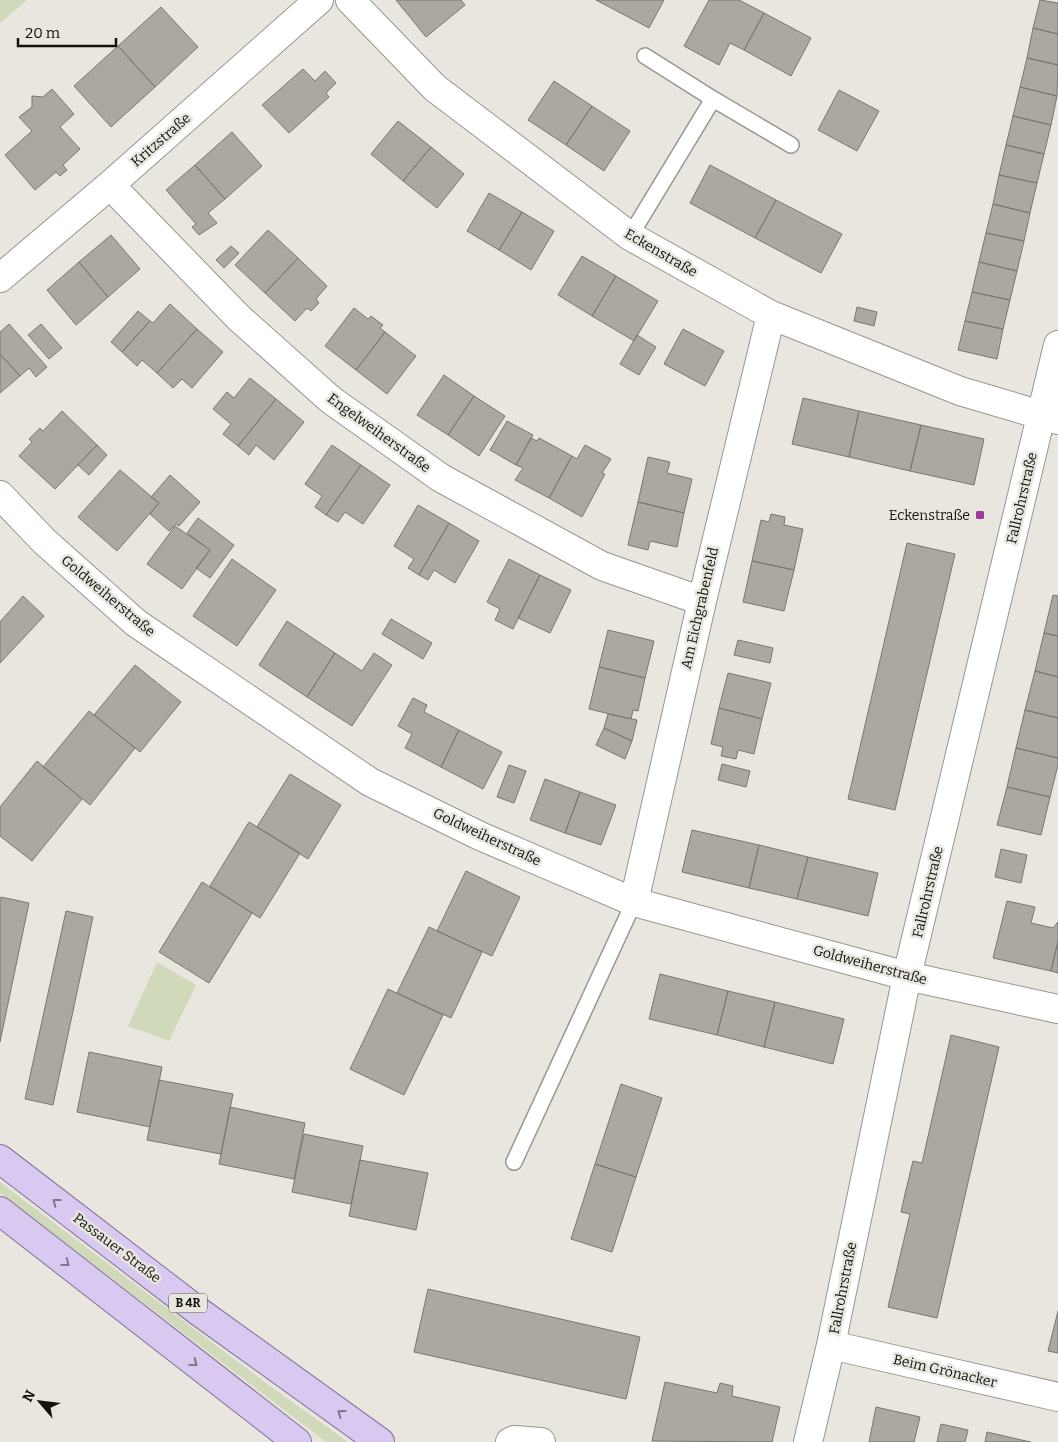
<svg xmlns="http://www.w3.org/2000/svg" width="1058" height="1442" viewBox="0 0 1058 1442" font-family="Bitter,serif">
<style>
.green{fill:#d0dabb}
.building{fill:#aaa8a0;stroke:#797870}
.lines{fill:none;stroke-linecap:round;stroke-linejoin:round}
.lane-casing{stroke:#98968e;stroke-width:18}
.street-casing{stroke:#98968e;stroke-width:30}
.primary-casing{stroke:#83719a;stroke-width:30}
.lane{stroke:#fff;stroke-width:15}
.street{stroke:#fff;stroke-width:28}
.primary{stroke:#d9c8ef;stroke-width:28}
.oneway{stroke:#7f768a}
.poi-dot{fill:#a2399b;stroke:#e8e6de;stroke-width:2}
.labels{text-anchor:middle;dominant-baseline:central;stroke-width:5;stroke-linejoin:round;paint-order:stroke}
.shield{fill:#e8e6de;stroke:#52524d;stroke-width:1}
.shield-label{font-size:12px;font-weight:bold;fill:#12120f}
.street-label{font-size:14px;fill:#12120f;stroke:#e8e6de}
.poi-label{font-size:14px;fill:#12120f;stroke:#e8e6de;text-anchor:end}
</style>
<rect width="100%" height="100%" fill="#e8e6de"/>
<path class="green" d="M0,0h27l-27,23z
M157,962l39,23 -27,56 -41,-15z
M0,1182l262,198 86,62h-22l-326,-249z"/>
<path class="building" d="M396,0h65l4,5 -39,32z
M596,0h68l-15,28z
M709,0h30l25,13 -20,37 -14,-7 -11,22 -35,-19z
M1040,0l18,3v31l-25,-6z
M161,7l37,40 -43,40 -37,-41z
M764,13l47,25 -20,38 -47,-26z
M1033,28l25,6v31l-31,-7z
M118,46l37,41 -44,40 -37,-41z
M1027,58l31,7 -1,31 -37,-9z
M303,69l12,12 10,-10 11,12 -10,10 3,4 -40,36 -27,-28z
M554,81l38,25 -26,39 -38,-25z
M1020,87l37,9 -6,29 -38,-9z
M52,89l22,25 -14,13 20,22 -17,16 4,5 -7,6 -4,-4 -21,18 -30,-35 27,-24 -13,-14 13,-10v-11l11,1z
M839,90l40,21 -22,40 -39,-21z
M592,106l38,25 -26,40 -38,-26z
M1013,116l38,9 -7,29 -38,-9z
M398,121l33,26 -28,34 -32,-27z
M232,132l30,34 -37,33 -30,-34z
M1006,145l38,9 -7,29 -38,-8z
M431,147l33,27 -27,34 -34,-27z
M195,165l30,34 -17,14 9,10 -18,12 -7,-8 4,-3 -30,-34z
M710,165l66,35 -21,38 -65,-35z
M999,175l38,8 -7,30 -37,-9z
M489,193l33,19 -23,38 -32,-19z
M776,200l66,34 -21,39 -66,-35z
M993,204l37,9 -6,28 -38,-8z
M522,212l32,19 -23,39 -32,-20z
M268,230l30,28 -33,35 -30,-28z
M986,233l38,8 -7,30 -38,-9z
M111,235l29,34 -32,28 -29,-35z
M231,246l8,7 -15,15 -8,-8z
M582,256l34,20 -24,40 -34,-21z
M298,258l29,28 -11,13 3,4 -8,8 -4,-3 -12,13 -30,-28z
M79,262l29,35 -32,28 -29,-35z
M979,262l38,9 -7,29 -38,-8z
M616,276l42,25 -24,40 -42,-25z
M972,292l38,8 -7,29 -38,-8z
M170,304l27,25 -40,44 -15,-13 -5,6 -15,-14 28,-31 3,2z
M857,307l20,5 -3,14 -20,-5z
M354,308l14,11 3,-3 12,9 -3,3 5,4 -29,38 -31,-24z
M138,311l12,10 -28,31 -11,-10z
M965,321l38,8 -6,30 -39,-9z
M9,324l38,43 -11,10 -7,-9 -9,8 -20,-22v-22z
M41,324l21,24 -13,11 -21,-24z
M197,329l26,23 -31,36 -10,-9 -9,9 -16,-15z
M683,329l41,22 -19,35 -41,-22z
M385,332l31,24 -29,38 -31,-24z
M637,335l19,12 -17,28 -19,-11z
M0,354l20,22 -20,17z
M444,375l30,21 -26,39 -31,-20z
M250,378l26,21 -38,47 -15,-12 8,-10 -18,-15 14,-17 7,6z
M474,396l31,20 -26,40 -31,-21z
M803,398l56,13 -10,46 -57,-13z
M276,399l28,23 -30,38 -18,-15 -7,10 -11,-9z
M62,411l35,34 -42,44 -36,-33 13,-14 -3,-3 11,-11 3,3z
M859,411l62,14 -11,46 -61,-14z
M507,421l26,14 -17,30 -26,-15z
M921,425l63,14 -10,46 -64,-14z
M531,438l6,3 2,-3 33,18 -23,42 -34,-18 8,-12 -7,-3z
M97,445l10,10 -18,20 -11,-10z
M332,445l29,20 -35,50 -11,-8 7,-11 -17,-12z
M585,445l26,14 -9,14 3,1 -23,43 -33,-19 23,-42 5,3z
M648,457l22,5 -3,11 25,6 -8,34 -46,-11z
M361,465l29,20 -27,39 -18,-12 -7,10 -12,-7z
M120,470l39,33 -42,48 -39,-34z
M170,475l30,27 -21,24 -3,-2 -7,7 -19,-17 9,-11 -8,-6z
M638,502l46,11 -7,34 -27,-6 -2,9 -20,-5z
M418,505l31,18 -30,52 -11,-7 6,-9 -20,-13z
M771,514l14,3 -1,8 19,4 -9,41 -42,-9 9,-41 8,2z
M198,518l36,27 -24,33 -14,-10 14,-18 -23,-17z
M449,523l30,18 -24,42 -21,-13 -6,10 -9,-5z
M175,526l35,24 -28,39 -35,-25z
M907,543l48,11 -60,256 -47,-11z
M232,559l44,31 -39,56 -44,-30z
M509,559l31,16 -27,54 -18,-9 5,-11 -13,-7z
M752,561l42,9 -10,41 -41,-9z
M540,575l31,15 -21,43 -32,-15z
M1053,595l5,1v40l-14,-3z
M23,596l21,20 -44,47v-41z
M391,619l41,24 -9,16 -41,-25z
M287,621l48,32 -28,44 -48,-32z
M608,630l46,11 -9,37 -46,-11z
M1044,633l14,3v41l-23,-6z
M738,640l35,8 -3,15 -36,-8z
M335,653l27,18 12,-18 18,12 -40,61 -45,-29z
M135,665l46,37 -41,50 -46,-37z
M599,667l46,11 -7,33 -5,-1 -2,9 -42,-10z
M1035,671l23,6v41l-33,-8z
M728,673l43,10 -9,36 -43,-11z
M413,698l14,7 -3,7 35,18 -18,37 -36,-19 7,-14 -14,-8z
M719,708l43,11 -8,35 -16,-4 -2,9 -15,-3 2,-9 -12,-3z
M1025,710l33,8v40l-42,-10z
M89,711l46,37 -45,57 -47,-38z
M608,714l29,6 -5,21 -28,-13z
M604,728l28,13 -7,18 -29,-14z
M459,730l43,22 -19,37 -42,-22z
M1016,748l42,10v7l-8,32 -43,-10z
M37,761l45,38 -50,62 -32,-25v-29z
M722,764l28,7 -4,16 -28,-7z
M509,765l17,6 -12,32 -17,-6z
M290,774l51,31 -33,54 -51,-32z
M545,779l35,13 -15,41 -35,-13z
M1007,787l43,10 -9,38 -44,-10z
M580,792l36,13 -15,40 -36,-12z
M249,822l51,31 -40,65 -50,-32z
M692,830l67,15 -10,43 -67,-16z
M759,845l49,12 -11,42 -48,-11z
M1001,849l26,6 -6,28 -26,-6z
M808,857l70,16 -10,43 -71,-17z
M466,871l54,26 -28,59 -55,-25z
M202,882l50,31 -43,70 -50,-31z
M1,897l28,6 -29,139v-142z
M1007,901l28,6 -4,16 22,5 5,-6v19l-7,30 -58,-13z
M66,911l27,6 -40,188 -28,-6z
M429,927l53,25 -31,66 -54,-25z
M1058,941v32l-7,-2z
M660,974l68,17 -11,44 -68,-16z
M388,989l55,26 -39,80 -54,-26z
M728,991l47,11 -11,45 -47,-12z
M775,1002l69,17 -11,45 -69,-17z
M951,1035l48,12 -62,271 -49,-11 22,-93 -9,-2 4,-18 8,-33 9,2z
M89,1052l73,15 -12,60 -73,-15z
M159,1080l74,14 -12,60 -74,-14z
M621,1084l41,14 -26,79 -41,-13z
M230,1107l75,16 -11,56 -75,-15z
M304,1134l59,12 -12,58 -59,-12z
M360,1160l68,13 -12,57 -67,-14z
M595,1164l41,13 -24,75 -41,-13z
M428,1289l212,48 -14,62 -212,-47z
M1058,1311v42l-10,-2z
M665,1382l52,11 3,-10 13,3 -1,10 48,11 -8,35 -120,-1z
M876,1407l44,10 -6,25h-45z
M941,1424l27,6 -3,12h-28z
M987,1432l39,9 5,1h-46z"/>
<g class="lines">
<defs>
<path id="lane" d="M645,56l68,43
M630,236l83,-137 78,46
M514,1162l120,-260"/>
<path id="street" d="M350,0l85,88 195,148 141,79 189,76 98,29
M110,185l129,133 92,82 110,78 161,88 100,35
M0,278l110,-93 209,-185
M0,495l44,46 92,82 234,159 110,54 154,66 273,74 151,33
M634,902l68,-301 69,-286
M831,1345l227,52
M510,1442l4,-2 27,2
M808,1442l23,-97 76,-369 151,-631"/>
<path id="primary" d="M0,1159l198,152 182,131
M0,1211l297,231"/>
</defs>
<use href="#lane" class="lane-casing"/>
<use href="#street" class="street-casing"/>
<use href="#primary" class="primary-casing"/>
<use href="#lane" class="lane"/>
<use href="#street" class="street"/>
<use href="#primary" class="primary"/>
</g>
<defs><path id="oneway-chevron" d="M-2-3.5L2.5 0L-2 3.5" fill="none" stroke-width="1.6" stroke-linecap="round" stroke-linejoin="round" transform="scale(1.25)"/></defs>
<g class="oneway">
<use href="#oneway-chevron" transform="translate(56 1202) rotate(-143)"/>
<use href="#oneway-chevron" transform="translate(66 1263) rotate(38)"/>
<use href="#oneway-chevron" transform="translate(194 1363) rotate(37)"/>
<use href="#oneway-chevron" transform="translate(341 1413) rotate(-144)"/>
</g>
<rect class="poi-dot" x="975" y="510" width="10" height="10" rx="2.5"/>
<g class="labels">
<rect class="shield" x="169" y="1293.5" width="38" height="19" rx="4"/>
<g class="shield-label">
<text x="188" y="1303">B 4R</text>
</g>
<g class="street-label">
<text transform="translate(161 140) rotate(-41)">Kritzstraße</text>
<text transform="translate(661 253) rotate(30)">Eckenstraße</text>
<text transform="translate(379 433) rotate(36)">Engelweiherstraße</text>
<text transform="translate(1022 498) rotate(-77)">Fallrohrstraße</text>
<text transform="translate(108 596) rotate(40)">Goldweiherstraße</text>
<text transform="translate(700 608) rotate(-77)">Am Eichgrabenfeld</text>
<text transform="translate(487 837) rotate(25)">Goldweiherstraße</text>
<text transform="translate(928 892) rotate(-77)">Fallrohrstraße</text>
<text transform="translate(870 965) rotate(15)">Goldweiherstraße</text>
<text transform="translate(117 1248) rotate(37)">Passauer Straße</text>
<text transform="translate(843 1288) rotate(-79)">Fallrohrstraße</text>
<text transform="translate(945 1371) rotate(13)">Beim Grönacker</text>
</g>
<g class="poi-label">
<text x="970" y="515">Eckenstraße</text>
</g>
</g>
<g transform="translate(40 1402) rotate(298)" stroke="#e8e6de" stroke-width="4" paint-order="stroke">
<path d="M0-4L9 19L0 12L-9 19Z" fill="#12120f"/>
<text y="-8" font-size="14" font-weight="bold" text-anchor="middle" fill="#12120f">N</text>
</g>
<path d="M18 38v8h98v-8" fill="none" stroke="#12120f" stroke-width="2.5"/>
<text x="25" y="38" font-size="15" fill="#12120f" stroke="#e8e6de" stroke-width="4" paint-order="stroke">20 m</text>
</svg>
